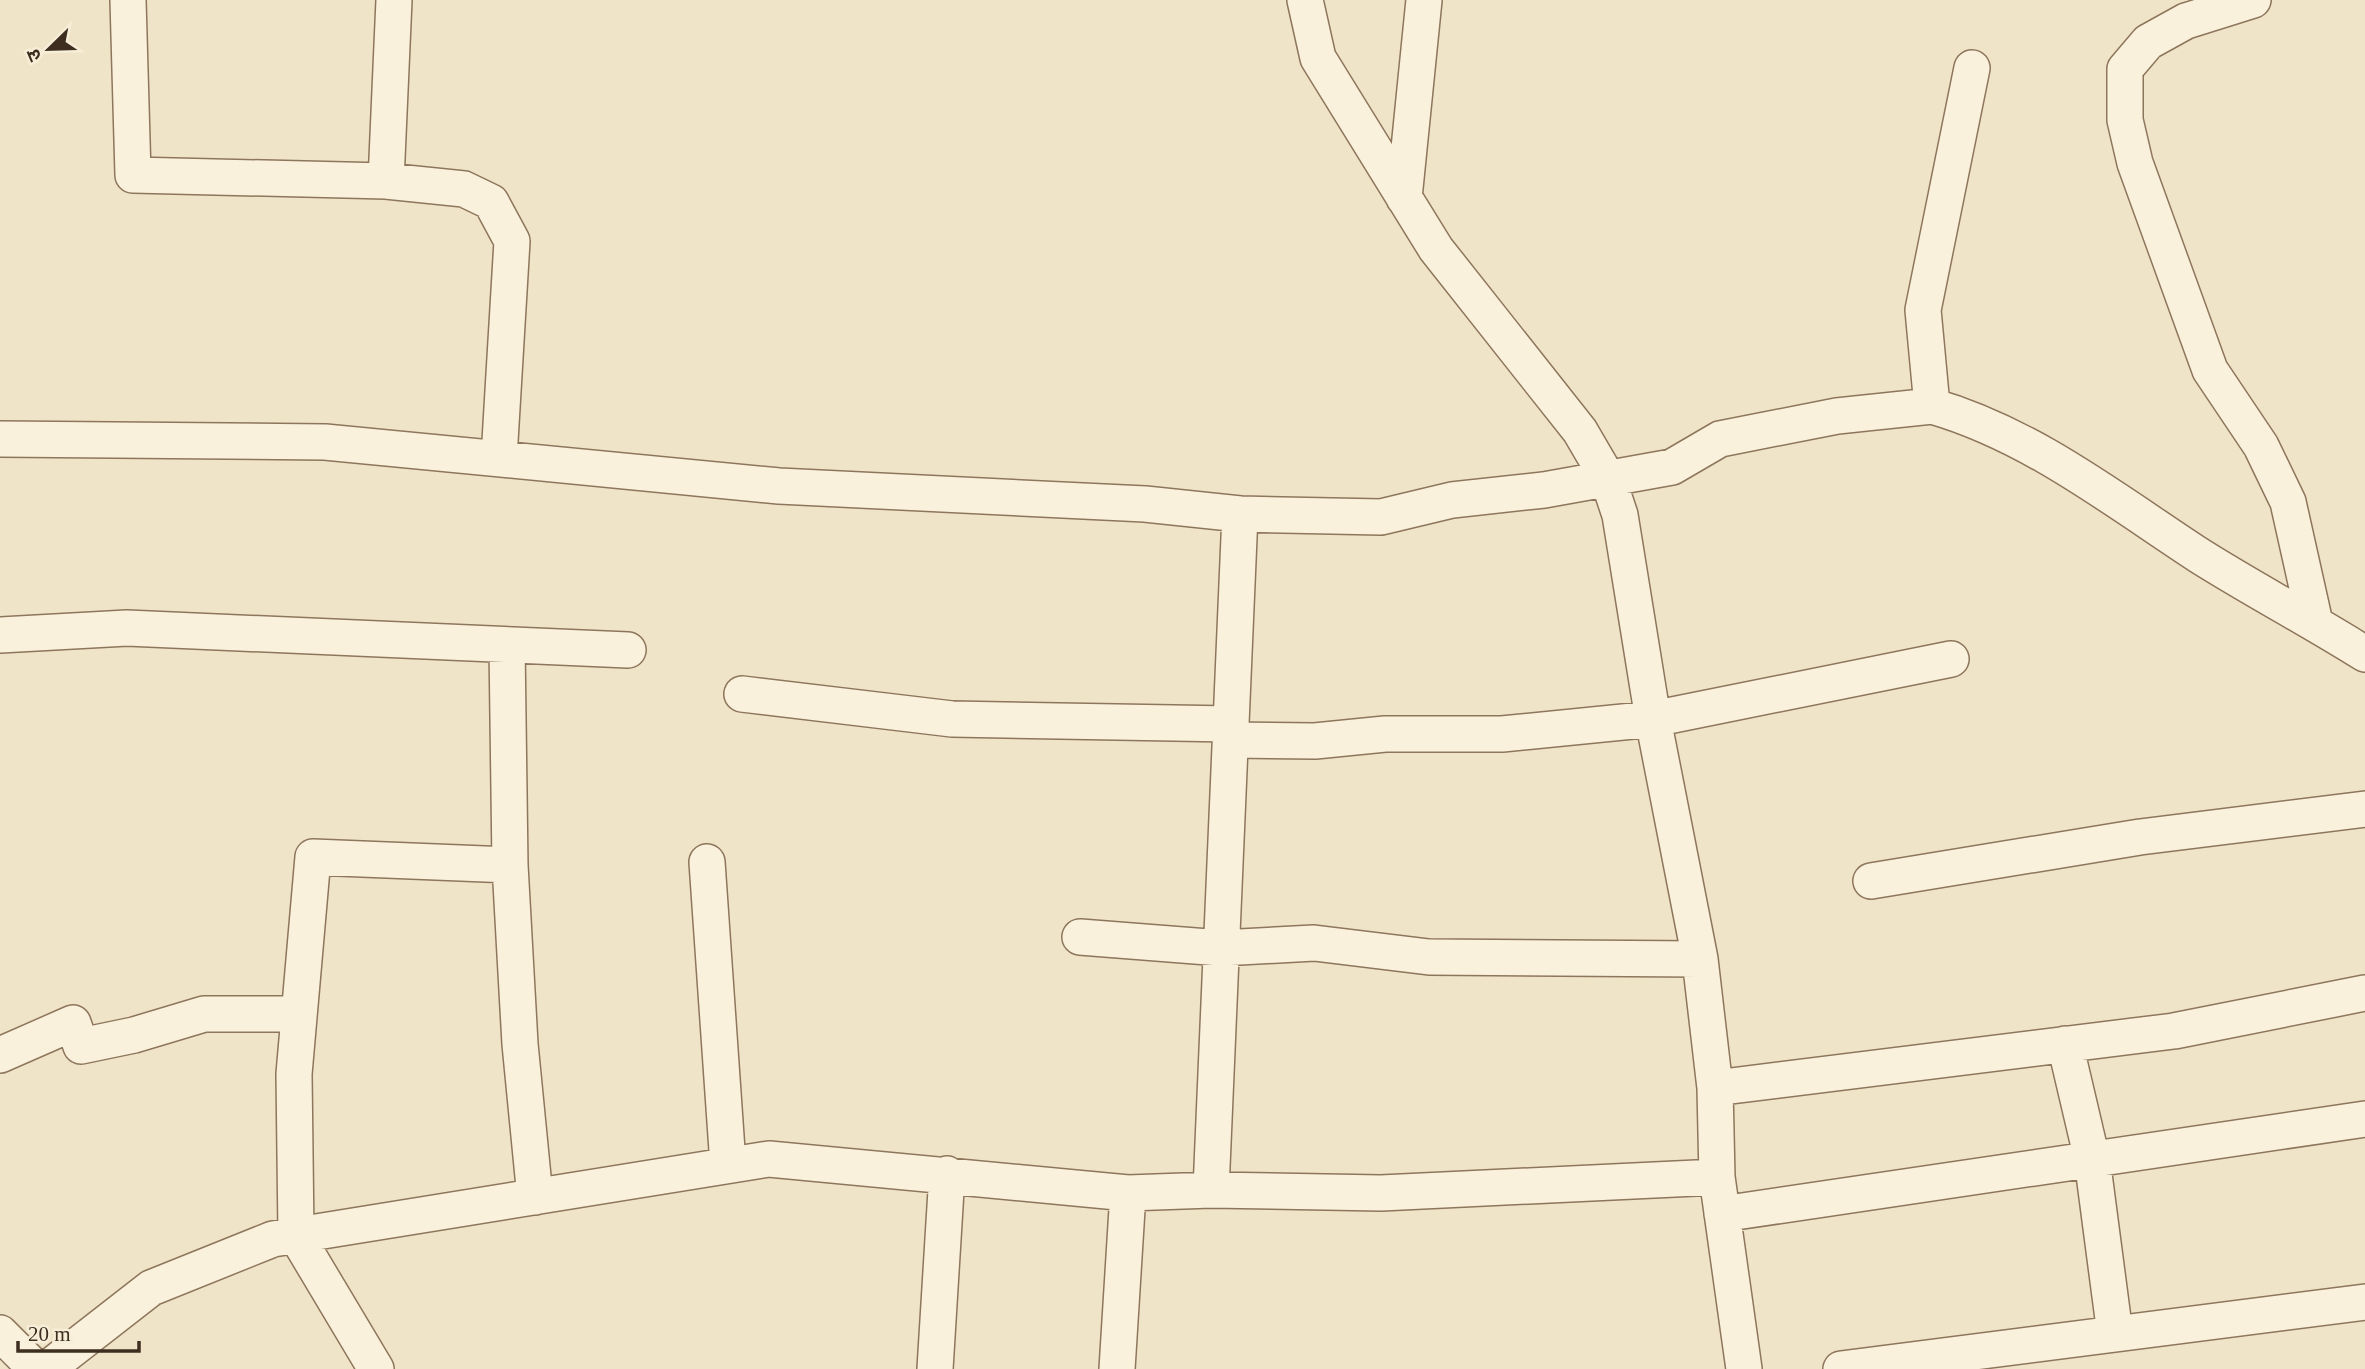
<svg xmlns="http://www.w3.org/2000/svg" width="2365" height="1369" viewBox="0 0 2365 1369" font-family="'Times New Roman','Noto Sans Devanagari',serif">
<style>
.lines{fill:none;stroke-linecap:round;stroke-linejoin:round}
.street-casing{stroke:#8d765c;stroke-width:38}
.street{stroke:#faf1dc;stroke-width:35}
</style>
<rect width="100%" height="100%" fill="#f0e4c8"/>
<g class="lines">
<defs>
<path id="street" d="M128,0l5,175 253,6 78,8 27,13 21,39 -13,217
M1305,0l13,58 118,191 144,182 28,48 12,36 33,204 47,240 15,129 2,89 27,192
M2253,0l-67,21 -38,21 -23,27v51l10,43 75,207 51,76 27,56 27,121
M1972,68l-49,242 9,96c100,29 182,94 268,150 54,34 111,64 165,98
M386,181l8,-181
M1404,198l20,-198
M0,439l325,3 454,44 366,18 95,10
M0,635l127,-7 501,22
M507,645l3,220
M742,694l210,25 279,5
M1230,740l85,1 70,-7h117l151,-15 298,-60
M707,862l21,303
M1871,881l269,-44 225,-28
M1080,937l141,11 93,-5 115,14 271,2
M2065,1044l27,115 23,175
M0,1055l73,-32 8,23 53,-11 70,-21h95
M1715,1088l459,-57 191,-38
M1211,1190l29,-676 141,3 71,-17 92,-10 128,-23 48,-28 117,-23 95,-10
M1722,1214l643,-95
M0,1333l36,36
M47,1369l104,-81 122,-49 496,-80 359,34 83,-3 170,3 336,-16
M376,1369l-80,-134 -2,-161 19,-217 197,8 10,179 15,153
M935,1369l12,-195
M1117,1369l11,-176
M1841,1369l524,-67"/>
</defs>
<use href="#street" class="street-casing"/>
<use href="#street" class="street"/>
</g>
<g transform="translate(49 49) rotate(247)" stroke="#f7eed8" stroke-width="5" paint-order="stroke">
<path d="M0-5L12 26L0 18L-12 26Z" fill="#3d2e20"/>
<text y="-10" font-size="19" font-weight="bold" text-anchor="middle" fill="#3d2e20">उ</text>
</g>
<path d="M18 1341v10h121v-10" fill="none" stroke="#3d2e20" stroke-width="3.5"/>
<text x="28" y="1341" font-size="21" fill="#3d2e20" stroke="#f7eed8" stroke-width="5" paint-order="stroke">20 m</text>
</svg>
